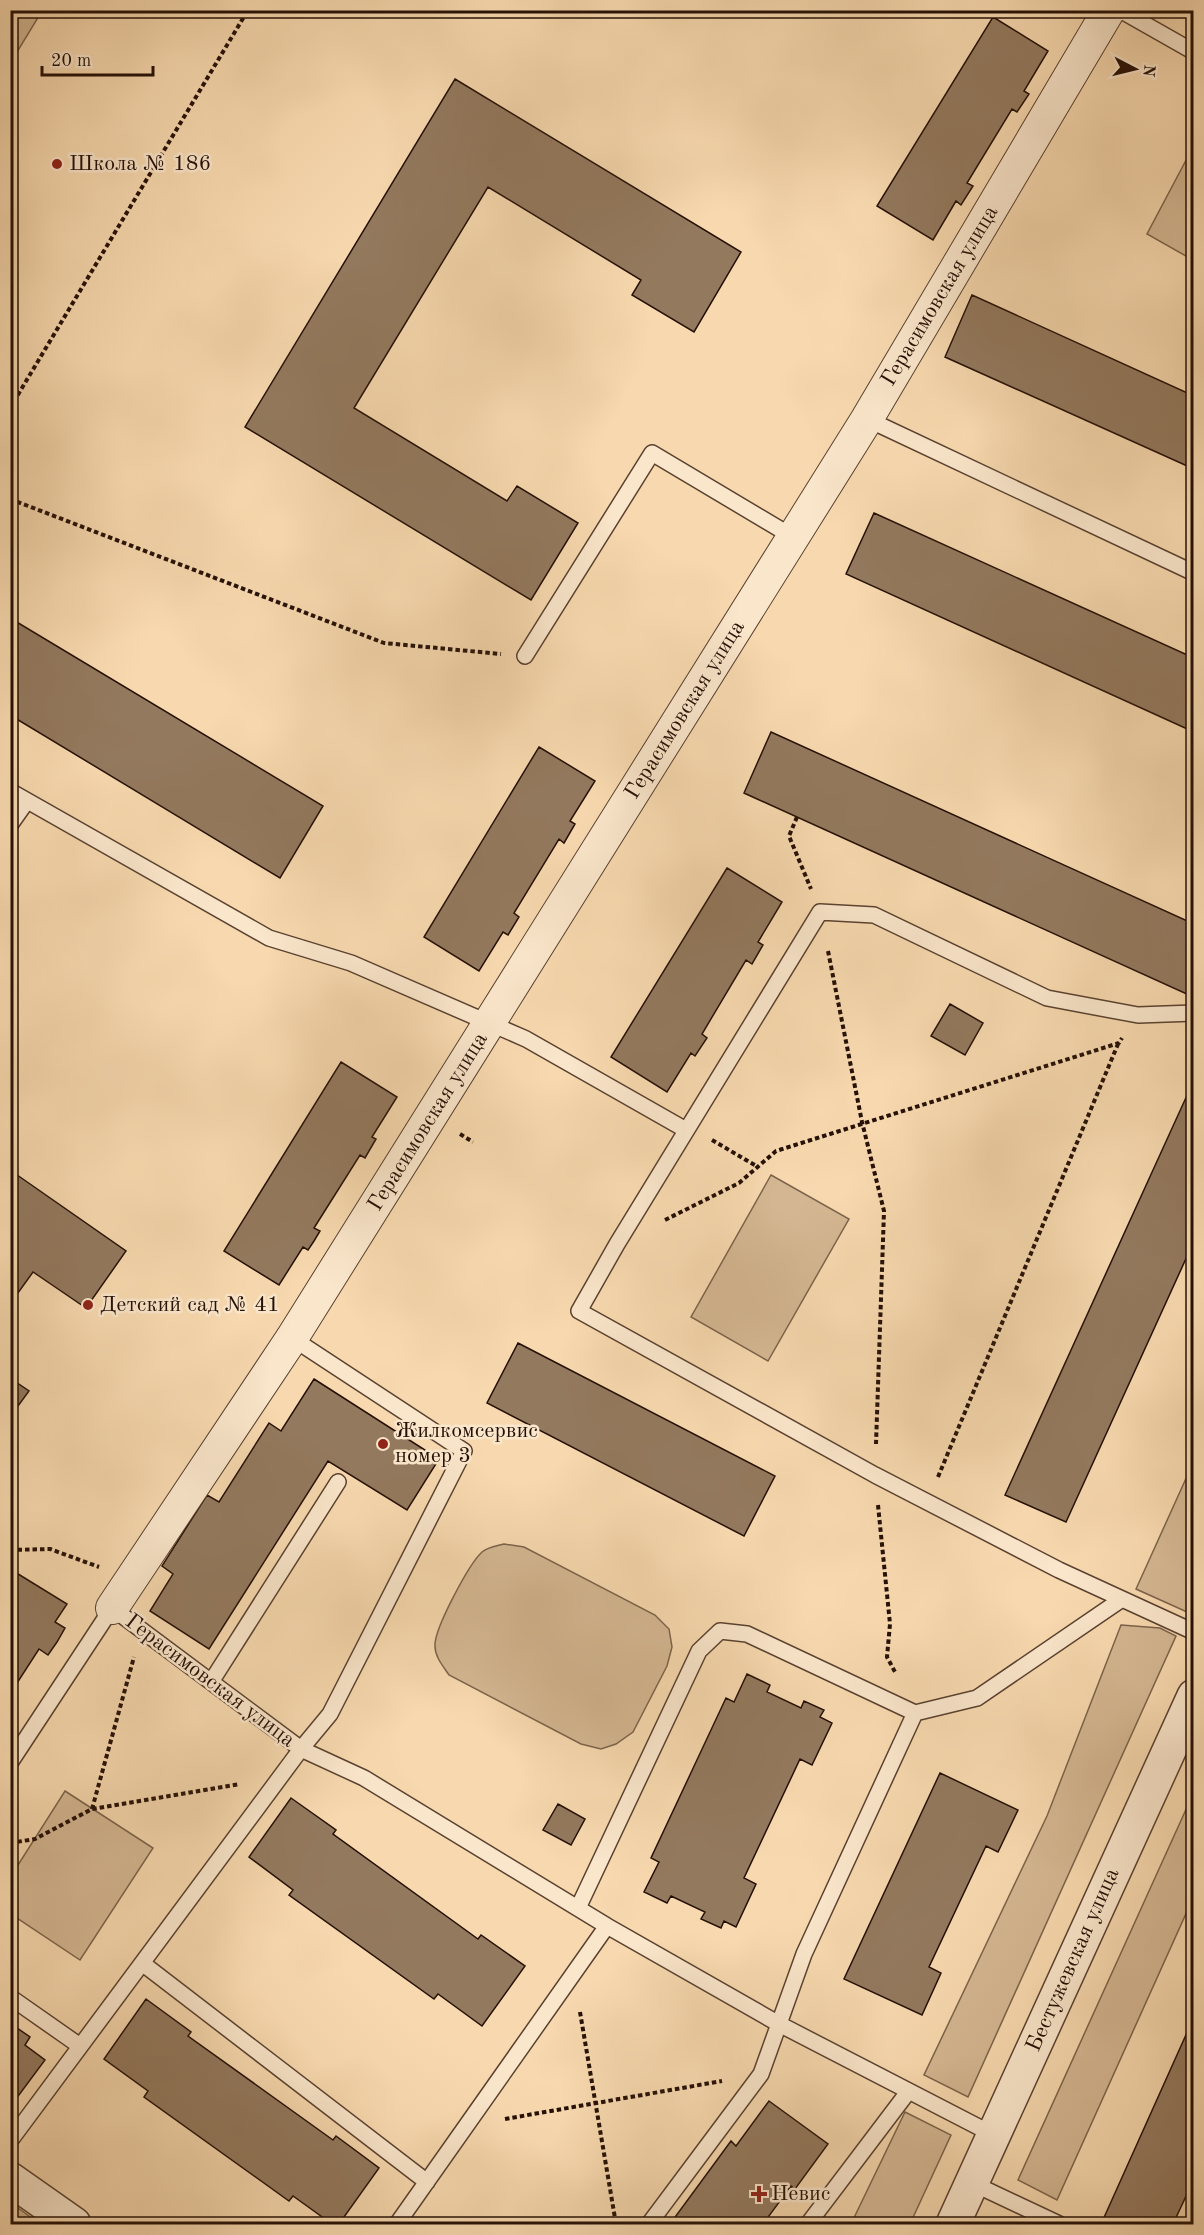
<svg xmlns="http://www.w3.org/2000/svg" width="1204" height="2235" viewBox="0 0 1204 2235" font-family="'Old Standard TT',serif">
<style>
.green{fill:#d4b792;stroke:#7c644c;stroke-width:1.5}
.building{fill:#93795e;stroke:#251006;stroke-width:1.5}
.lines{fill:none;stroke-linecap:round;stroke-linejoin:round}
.service-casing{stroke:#5a4230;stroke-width:18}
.minor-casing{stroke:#5a4230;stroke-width:34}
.tertiary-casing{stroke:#5a4230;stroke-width:36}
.path{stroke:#251006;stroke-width:4;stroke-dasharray:4.5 3;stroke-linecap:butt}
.service{stroke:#fae6cb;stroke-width:15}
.minor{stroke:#fae6cb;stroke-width:32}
.tertiary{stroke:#fae6cb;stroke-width:33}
.poi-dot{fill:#8f2418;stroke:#fae6cb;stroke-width:2}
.labels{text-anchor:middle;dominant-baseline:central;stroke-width:5;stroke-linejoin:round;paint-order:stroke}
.poi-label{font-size:22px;fill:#251006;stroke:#fae6cb;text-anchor:start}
.street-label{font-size:22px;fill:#251006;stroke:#fae6cb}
</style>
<rect width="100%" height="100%" fill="#f8d9af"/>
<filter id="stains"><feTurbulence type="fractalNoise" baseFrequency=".00333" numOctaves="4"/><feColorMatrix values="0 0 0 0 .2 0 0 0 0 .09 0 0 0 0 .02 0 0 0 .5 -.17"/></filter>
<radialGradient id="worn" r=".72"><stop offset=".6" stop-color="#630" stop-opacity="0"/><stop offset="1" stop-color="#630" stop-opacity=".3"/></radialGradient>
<path class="green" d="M11,10l31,1 -31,51 -1,-51z
M1193,147v113l-46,-26z
M771,1175l78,44 -81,142 -77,-44z
M1193,1463l1,134 -7,15 -51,-23z
M504,1544l20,3 131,68 14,14 3,18 -5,19 -34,66 -17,12 -15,5 -20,-5 -132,-69c-6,-9 -14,-18 -14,-29 -1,-17 34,-82 47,-94 6,-5 15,-6 22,-8z
M1121,1625l39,3 16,8 -208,461 -44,-22 123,-259z
M65,1791l88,57 -73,112 -69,-46v-38z
M1193,1794v104l-136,302 -39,-20z
M905,2112l46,23 -41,89h-59z
M11,2203l29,21h-29z"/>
<path class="building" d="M993,17l55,34 -24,40 5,3 -12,18 -5,-3 -45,74 6,3 -12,19 -5,-4 -23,39 -56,-34z
M455,79l286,173 -47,80 -62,-37 9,-15 -153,-93 -134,221 153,93 10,-15 61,37 -47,77 -286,-173z
M972,295l222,101v73l-249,-112z
M874,513l320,145v74l-348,-158z
M10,618l313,188 -43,72 -270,-163z
M771,732l423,192v62l-5,9 -445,-202z
M539,747l56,34 -25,40 5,3 -11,19 -5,-4 -45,74 5,4 -11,18 -5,-3 -24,39 -55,-34z
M727,868l55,34 -24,40 5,3 -11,19 -6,-4 -44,74 5,4 -12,18 -4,-3 -24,39 -56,-35z
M950,1004l33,19 -18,32 -34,-19z
M341,1062l56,35 -25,40 4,2 -11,19 -5,-3 -46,73 6,3 -6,10 -6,9 -5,-3 -24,38 -55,-34z
M1194,1080v161l-128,281 -61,-27z
M10,1170l116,81 -40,57 -53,-36 -23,32z
M518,1343l257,133 -31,60 -257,-133z
M10,1378l19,13 -19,26z
M314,1379l125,80 -32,51 -79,-49 -119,188 -59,-38 23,-37 -11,-8 45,-71 12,7 50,-79 12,8z
M10,1569l57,35 -12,18 10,6 -8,14 -9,13 -9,-6 -29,45z
M747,1674l23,11 -3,7 34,16 3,-7 20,9 -4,7 12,6 -20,42 -12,-6 -56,119 12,6 -20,43 -12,-6 -3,7 -20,-9 4,-7 -34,-16 -4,7 -23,-11 15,-30 -8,-4 75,-160 8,4z
M940,1773l78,37 -20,42 -12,-6 -57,121 12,6 -19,42 -78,-36z
M291,1798l45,32 -3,4 145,105 3,-4 44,31 -43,60 -44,-32 -4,5 -145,-104 4,-5 -44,-33z
M558,1804l27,15 -14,26 -28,-15z
M146,1999l45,33 -3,4 145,104 3,-4 43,32 -40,56h-7l-39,-28 -4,5 -145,-104 4,-6 -44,-32z
M1194,2017v162l-21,45h-65l-6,-2z
M10,2023l20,14 -5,8 20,15 -35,47z
M769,2101l59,43 -33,45 -4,-3 -28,38h-93l61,-83 5,5z"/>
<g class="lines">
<defs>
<path id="service" d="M1120,10l74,42
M867,419l327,154
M525,656l127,-203 141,84
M10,791l259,147 82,25 175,76 160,91
M10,825l17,-24
M1194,1013l-56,2 -91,-17 -173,-83 -54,-3 -203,332 -38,67 296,164 184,95 135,62
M292,1338l172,113 -134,263 -29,35 63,29 243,148 172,98 215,111
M211,1682l127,-200
M10,1763l102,-155 189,141 -291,392
M578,1908l121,-257 21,-20 27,3 168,79
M142,1963l285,219
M10,1997l70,49
M972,2183l87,41
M397,2224l210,-298
M649,2224l112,-150 43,-120 111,-241 62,-15 145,-99
M808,2224l100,-132"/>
<path id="minor" d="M112,1608l180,-270 575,-919 242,-409"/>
<path id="tertiary" d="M10,2179l64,45
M953,2224l241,-528"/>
</defs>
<use href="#service" class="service-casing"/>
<use href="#minor" class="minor-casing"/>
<use href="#tertiary" class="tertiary-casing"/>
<path class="path" d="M10,408l238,-398
M10,499l374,144 117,11
M797,817l-8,19 22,53
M828,951l34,171 22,89 -8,233
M460,1134l13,8
M712,1140l46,27
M665,1220l74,-37 37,-32 343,-108 3,-5
M938,1477l180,-433
M878,1505l12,119 -3,33 8,15
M10,1550l40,-1 49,18
M92,1809l42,-152
M10,1843l25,-4 57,-30 148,-25
M580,2012l36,212
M505,2119l217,-38"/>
<use href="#service" class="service"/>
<use href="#minor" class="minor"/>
<use href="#tertiary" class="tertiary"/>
</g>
<g class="poi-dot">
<circle cx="57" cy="164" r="6"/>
<circle cx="88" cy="1305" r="6"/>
<circle cx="383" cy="1444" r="6"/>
<path d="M756 2185h6v6h6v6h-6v6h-6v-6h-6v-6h6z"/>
</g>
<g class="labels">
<g class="poi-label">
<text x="69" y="164">Школа № 186</text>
<text x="100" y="1305">Детский сад № 41</text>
<text x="395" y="1431">Жилкомсервис<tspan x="395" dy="25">номер 3</tspan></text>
<text x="771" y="2194">Невис</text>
</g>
<g class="street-label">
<text transform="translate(940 296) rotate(-59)">Герасимовская улица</text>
<text transform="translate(685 710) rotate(-58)">Герасимовская улица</text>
<text transform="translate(428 1122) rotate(-58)">Герасимовская улица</text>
<text transform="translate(210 1681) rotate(37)">Герасимовская улица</text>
<text transform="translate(1073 1960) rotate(-66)">Бестужевская улица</text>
</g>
</g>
<rect width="1204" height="2235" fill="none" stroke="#f8d9af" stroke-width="36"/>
<rect x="12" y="12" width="1180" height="2211" fill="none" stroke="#251006" stroke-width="3"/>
<rect x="18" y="18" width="1168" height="2199" fill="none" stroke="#251006" stroke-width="1.5"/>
<g transform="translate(1135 69) rotate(97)" stroke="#fae6cb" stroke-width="4.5" paint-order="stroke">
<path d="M0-4.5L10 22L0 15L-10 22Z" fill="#251006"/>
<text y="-9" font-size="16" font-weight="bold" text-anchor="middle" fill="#251006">N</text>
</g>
<path d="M42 66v9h111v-9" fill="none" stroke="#251006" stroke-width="3"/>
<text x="51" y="66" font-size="18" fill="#251006" stroke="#fae6cb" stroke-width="4.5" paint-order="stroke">20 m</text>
<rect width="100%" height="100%" filter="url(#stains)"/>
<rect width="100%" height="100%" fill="url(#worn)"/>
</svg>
